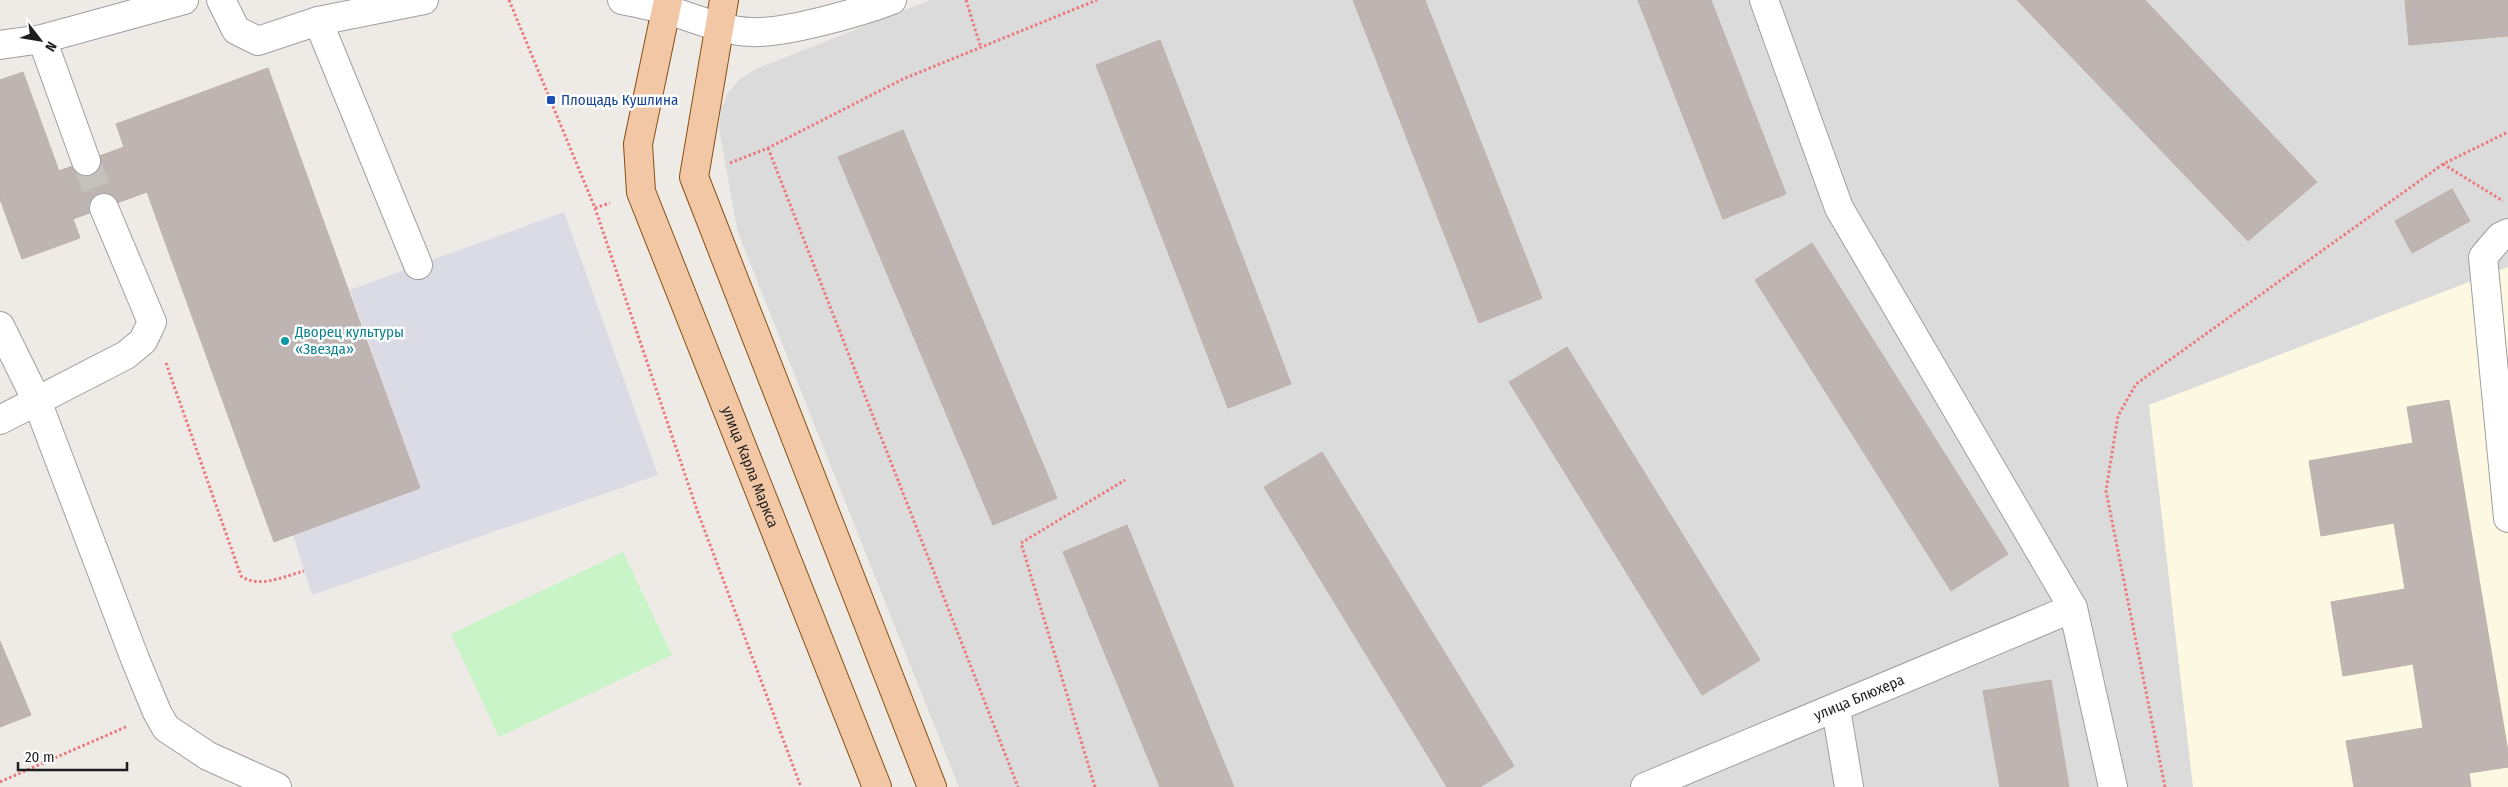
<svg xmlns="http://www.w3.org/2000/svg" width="2508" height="787" viewBox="0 0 2508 787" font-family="'Fira Sans Condensed',sans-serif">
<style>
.residential{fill:#dcdbdb}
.education{fill:#fcf8e1}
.park{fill:#c9f4c7}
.plaza{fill:#dadbe4}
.building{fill:#beb5b2;stroke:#beb0a9}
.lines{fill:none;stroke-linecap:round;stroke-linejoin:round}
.minor-tunnel{stroke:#c4c1bd;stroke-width:28;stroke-dasharray:28 14;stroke-linecap:butt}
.minor-casing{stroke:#9f9f9f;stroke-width:30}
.major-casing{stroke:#89500f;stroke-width:30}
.path{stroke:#eb797d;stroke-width:3;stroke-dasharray:2.5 2.5;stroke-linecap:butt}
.minor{stroke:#fff;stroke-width:28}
.major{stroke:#f2c7a6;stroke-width:28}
.transit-dot{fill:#1a4fb4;stroke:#fff;stroke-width:2}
.culture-dot{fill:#0f9aa8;stroke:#fff;stroke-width:2}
.labels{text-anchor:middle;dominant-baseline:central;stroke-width:5;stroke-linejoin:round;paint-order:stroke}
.transit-label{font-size:15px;fill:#164399;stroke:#fff;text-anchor:start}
.culture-label{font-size:15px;fill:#0d838f;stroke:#fff;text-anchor:start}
.street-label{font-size:15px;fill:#1e1e1e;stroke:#fff}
</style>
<rect width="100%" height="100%" fill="#eeeae5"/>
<path class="residential" d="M930,0h1578v787h-1549l-221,-554 -19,-104 2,-20 7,-16 12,-14 18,-11z"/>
<path class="education" d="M2508,267v520h-315l-44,-382z"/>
<path class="park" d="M623,552l49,103 -173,82 -48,-103z"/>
<path class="plaza" d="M564,212l94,263 -346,120 -19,-60 127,-47 -70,-198z"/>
<path class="building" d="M1353,0h72l117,298 -63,25z
M1638,0h73l75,194 -63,25z
M2017,0h128l172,182 -69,59z
M2405,0h103v36l-99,9z
M1160,40l131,344 -63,24 -132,-343z
M268,68l152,420 -146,54 -127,-350 -74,27 7,19 -58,21 -22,-60v-119l23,-8 36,99 65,-24 -8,-23z
M903,130l77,184 -64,28 -78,-185z
M2452,189l18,32 -58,32 -17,-32z
M1812,243l196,311 -57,37 -196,-311z
M980,314l77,184 -64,27 -77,-183z
M1567,347l193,313 -58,35 -193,-313z
M2449,400l59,352v15l-39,6 2,14h-117l-8,-46 77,-13 -10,-64 -70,12 -12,-74 74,-13 -11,-66 -73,13 -12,-75 104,-18 -6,-36z
M1322,452l192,314 -34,21h-33l-183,-300z
M1127,525l107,262h-74l-97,-235z
M0,641l31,74 -31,12z
M2051,680l18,107h-69l-17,-96z"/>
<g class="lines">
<path class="minor-tunnel" d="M86,161l18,47"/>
<defs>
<g id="minor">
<path d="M221,0l15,30 22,11 60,-20 106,-21"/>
<path d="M622,0c15,3 30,6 45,10 28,8 55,21 84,22 33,2 110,-20 141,-32"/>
<path d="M1764,0l75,208 234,400 40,179"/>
<path d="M318,21l100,244"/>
<path d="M42,39l44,122"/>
<path d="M0,45l42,-6 142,-39"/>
<path d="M2508,233l-8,4 -17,20 25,261"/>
<path d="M0,326l37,75 98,258 22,53 9,16 42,28 69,31"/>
<path d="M0,420l126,-65 17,-14 9,-19 -48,-114"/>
<path d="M1836,709l13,78"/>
<path id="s1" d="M1645,787l428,-179"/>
</g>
<g id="major">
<path id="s2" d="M668,0l-30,144 3,48 236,595"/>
<path d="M724,0l-30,177 238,610"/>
</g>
</defs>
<use href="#minor" class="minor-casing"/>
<use href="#major" class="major-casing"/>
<path class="path" d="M509,0l86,208 102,302 104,277
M966,0l15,48
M768,148l250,639
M730,163l38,-15 135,-69 194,-79
M2443,164l60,37
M595,208l15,-5
M166,363l75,213c18,13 44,0 63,-5
M0,782l128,-56
M1095,787l-74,-244 104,-63
M2165,787l-59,-296 12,-75 18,-32 307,-220 65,-32"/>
<use href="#minor" class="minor"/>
<use href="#major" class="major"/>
</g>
<rect class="transit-dot" x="546" y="95" width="10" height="10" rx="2.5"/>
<circle class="culture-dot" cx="285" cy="341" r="5"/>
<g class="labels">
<g class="transit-label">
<text x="561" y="100">Площадь Кушлина</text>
</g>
<g class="culture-label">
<text x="295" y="332">Дворец культуры<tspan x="295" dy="17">«Звезда»</tspan></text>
</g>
<g class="street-label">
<text stroke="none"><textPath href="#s2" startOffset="491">улица Карла Маркса</textPath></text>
<text stroke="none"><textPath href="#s1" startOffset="232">улица Блюхера</textPath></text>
</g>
</g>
<g transform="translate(40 40) rotate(121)" stroke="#ffffff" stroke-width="4" paint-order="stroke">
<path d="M0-4L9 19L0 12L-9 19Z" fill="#1e1e1e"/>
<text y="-8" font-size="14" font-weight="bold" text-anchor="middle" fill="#1e1e1e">N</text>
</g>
<path d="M18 762v8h109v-8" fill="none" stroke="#1e1e1e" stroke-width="2.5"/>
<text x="25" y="762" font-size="15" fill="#1e1e1e" stroke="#ffffff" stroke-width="4" paint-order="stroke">20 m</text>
</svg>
